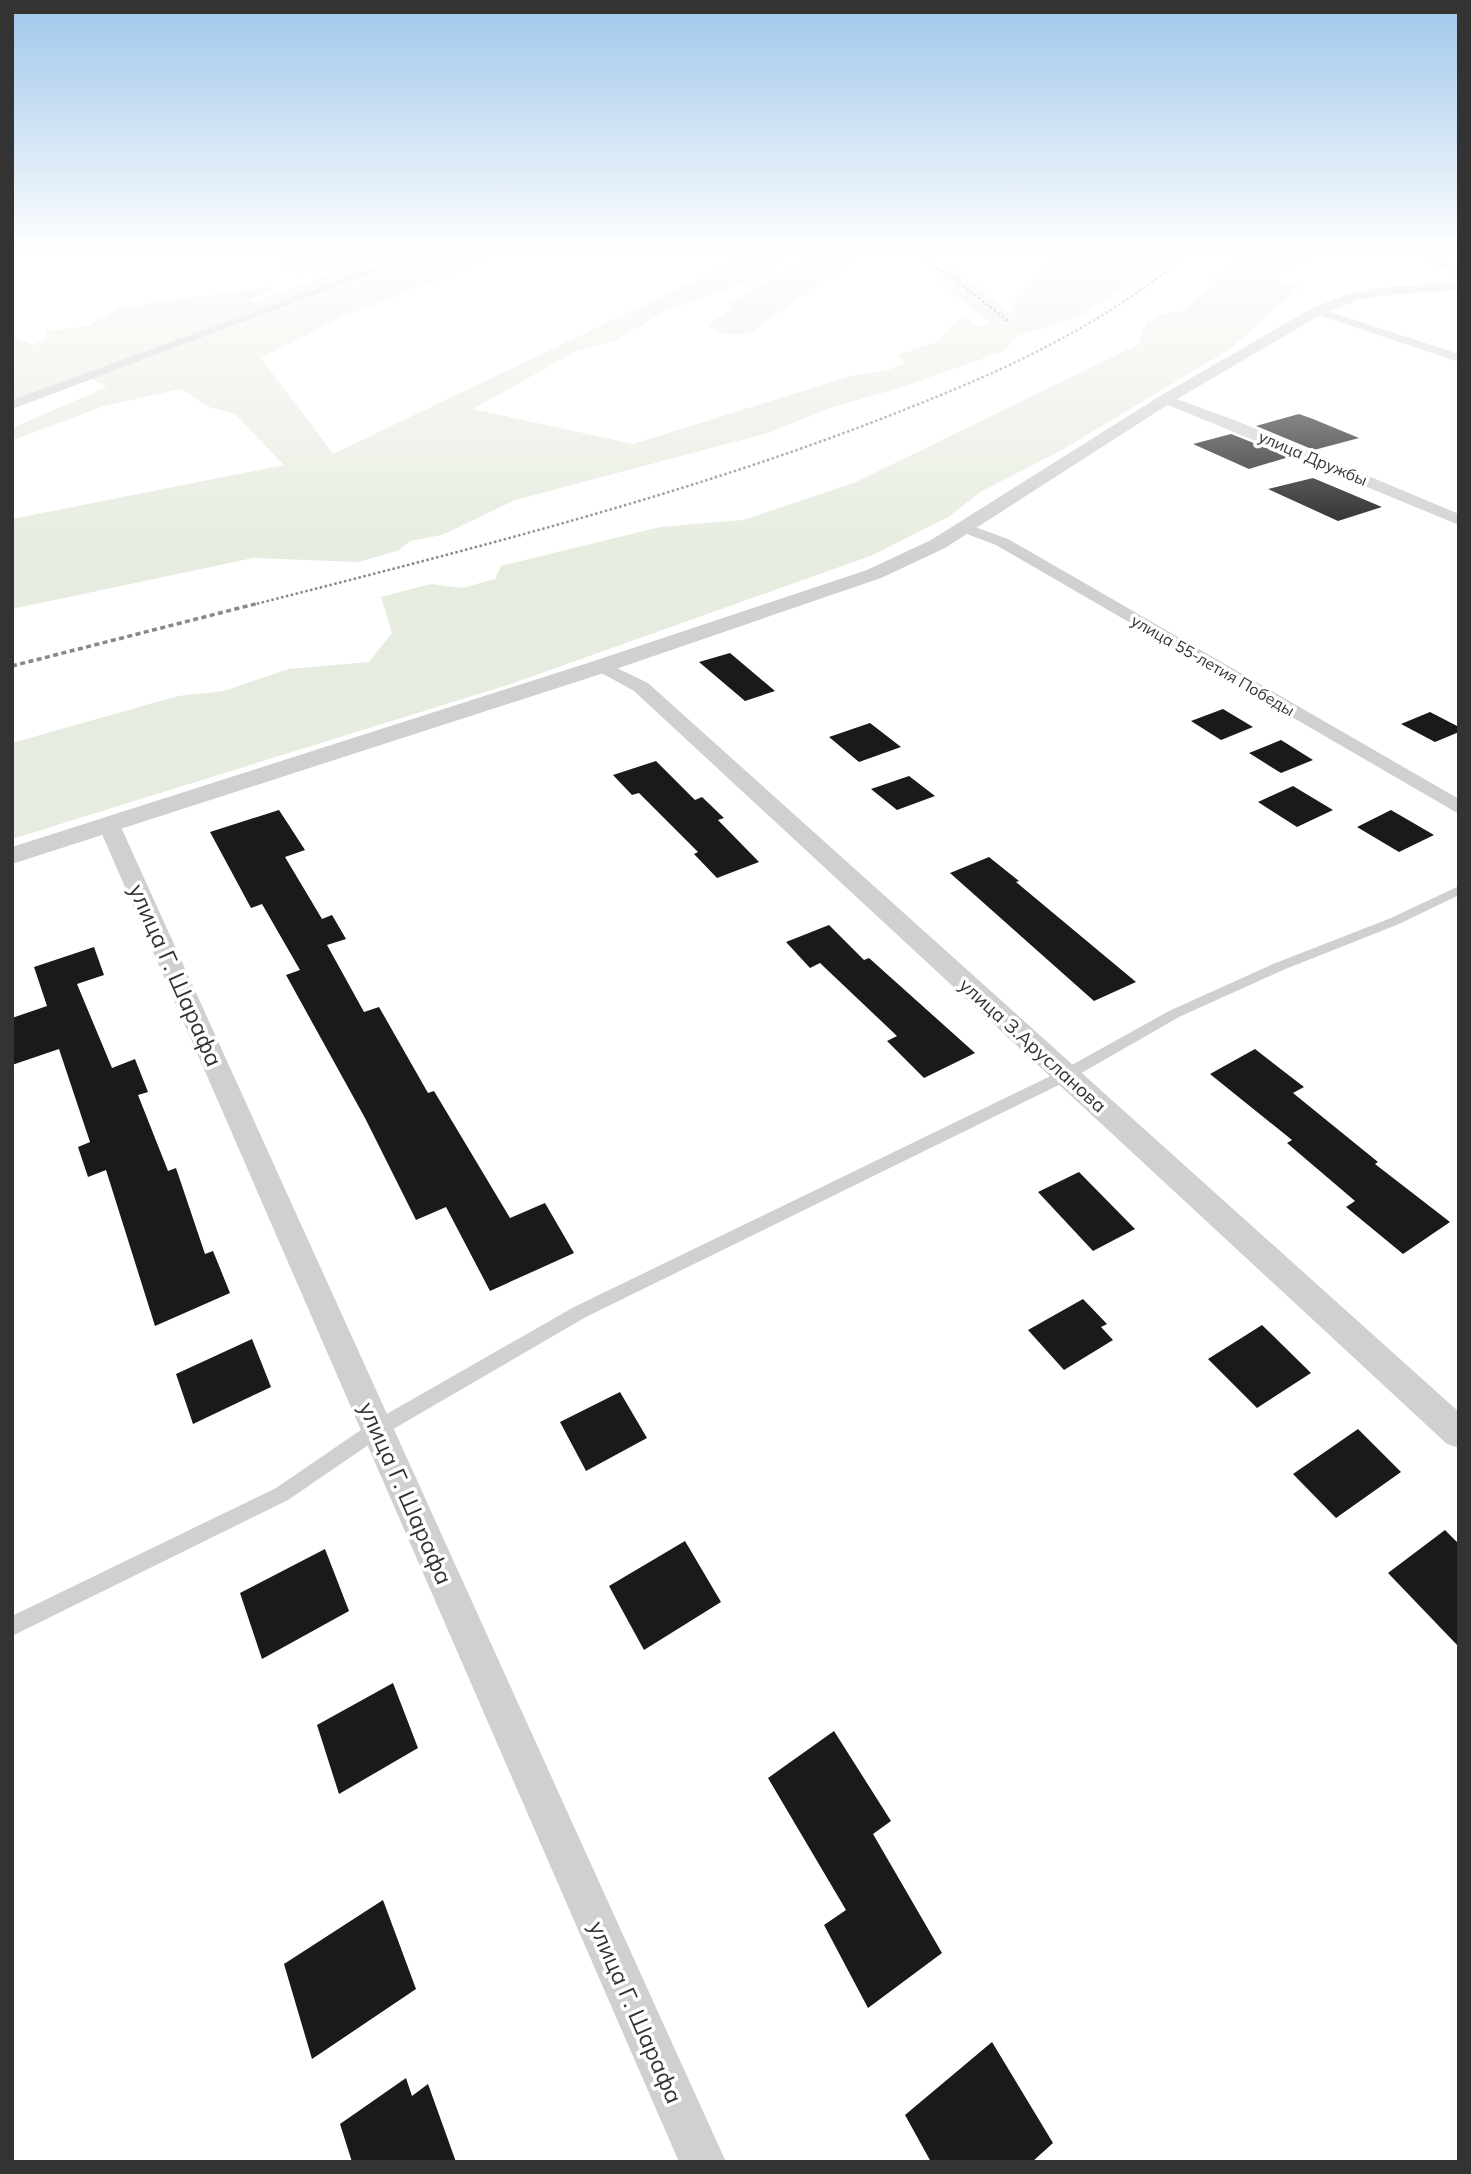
<svg xmlns="http://www.w3.org/2000/svg" width="1471" height="2174" viewBox="0 0 1471 2174" font-family="Mulish,sans-serif">
<style>
.green{fill:#e6ecdf}
.building{fill:#1a1a1a}
.lines{fill:none;stroke-linecap:round;stroke-linejoin:round}
.service{fill:#d0d0d0;fill-rule:evenodd}
.minor{fill:#d0d0d0;fill-rule:evenodd}
.tertiary{fill:#d0d0d0;fill-rule:evenodd}
.rail-far1{stroke:#888;stroke-width:2.5;stroke-dasharray:2.5 2.5;stroke-linecap:butt}
.rail{stroke:#888;stroke-width:3.5;stroke-dasharray:5 3.5;stroke-linecap:butt}
.labels{text-anchor:middle;dominant-baseline:central;stroke-width:7;stroke-linejoin:round;paint-order:stroke}
.far-street-label{font-size:16px;fill:#333;stroke:#fff}
.street-label{font-size:19px;fill:#333;stroke:#fff}
.near-street-label{font-size:23px;fill:#333;stroke:#fff}
</style>
<rect width="100%" height="100%" fill="#fff"/>
<path class="green" d="M307,254h103l-398,146v-65l22,10 13,-8 -1,-6 43,-5 29,-18 149,-21 7,2 -24,11 3,2 125,-45 -8,-2 -49,16 -24,3 -16,-11z
M431,254h73l-160,62 -83,42 72,96 417,-200h40l-15,9 -13,13 -98,36 -50,29 -36,9 -105,59 160,35 221,-69 32,-4 20,-8 -8,-8 39,-13 20,-22 10,-3 9,9 15,-2 -56,-46 2,-6 13,-3 9,1 52,45 3,-14 45,-47h111l-5,8 -89,56 -59,18 -13,15 -108,38 -63,18 -65,26 -253,67 -73,35 -32,6 -11,9 -40,12 -106,-4 -241,51v-90l272,-54 -50,-52 -25,-6 -28,-18 -77,17 -88,33 -4,-1v-10l95,-41 -15,-8z
M815,254h47l-114,80c-13,1 -32,2 -40,-9l22,-16 -1,-5z
M1237,254h79l-4,7 -21,4 -21,13 30,9 -70,62 -168,101 -80,41 -34,26 -75,38 -362,129 -499,155v-96l166,-47 46,-5 64,-22 81,-7 23,-29 -11,-36 50,-13 31,4 33,-9 6,-13 159,-39 83,-7 113,-38 283,-138 7,-22 13,-7 27,-5z"/>
<path class="building" d="M1299,414l14,5 46,19 -45,12 -58,-24z
M1231,434l58,23 -40,12 -56,-25z
M1313,478l69,29 -44,14 -70,-32z
M730,653l45,38 -30,10 -46,-39z
M1223,709l30,18 -32,13 -30,-19z
M1430,712l29,15v5l-24,10 -34,-18z
M870,723l31,24 -42,15 -30,-25z
M1281,740l32,20 -32,13 -32,-20z
M656,761l39,39 7,-3 22,21 -6,2 41,42 -42,16 -23,-24 4,-2 -59,-59 -7,2 -19,-20z
M909,776l26,20 -38,14 -26,-21z
M1293,786l40,24 -36,17 -39,-25z
M279,810l26,40 -20,7 37,62 10,-4 14,24 -19,6 37,67 15,-5 49,86 6,-2 76,127 35,-15 29,50 -84,38 -44,-84 -30,13 -51,-102 -79,-143 14,-5 -38,-66 -11,4 -41,-76z
M1391,810l43,25 -35,17 -42,-25z
M989,857l30,24 -3,1 120,100 -42,19 -144,-128z
M829,925l35,35 5,-2 106,95 -51,25 -37,-37 10,-5 -77,-73 -10,5 -24,-26z
M94,947l10,28 -27,9 35,84 23,-9 13,33 -10,3 30,76 8,-3 29,86 8,-3 17,42 -75,33 -49,-156 -18,7 -10,-30 12,-5 -31,-93 -47,16v-47l35,-12 -13,-39z
M1255,1049l49,38 -11,6 85,69 -3,2 75,58 -47,32 -57,-47 9,-6 -68,-58 5,-3 -82,-66z
M1079,1172l56,57 -42,22 -55,-59z
M1083,1299l24,25 -6,3 12,13 -49,30 -36,-40z
M1262,1325l49,48 -54,35 -49,-49z
M252,1339l19,48 -78,37 -17,-50z
M620,1392l27,46 -61,33 -26,-49z
M1358,1429l43,43 -65,46 -43,-44z
M1445,1530l14,14v103l-71,-74z
M685,1541l36,61 -77,48 -35,-64z
M325,1549l24,62 -87,48 -22,-66z
M393,1683l25,65 -79,46 -22,-69z
M834,1731l57,90 -18,13 69,119 -74,55 -44,-83 22,-15 -78,-132z
M383,1900l33,89 -104,70 -28,-95z
M992,2042l61,101 -21,19h-101l-26,-47z
M406,2078l6,18 16,-12 28,78h-104l-12,-38z"/>
<g class="lines">
<path class="service" d="M1459,886v9l-60,29 -116,46 -104,47 -108,62 -485,238 -203,118 -95,65 -276,136v-20l264,-128 95,-65 203,-116 487,-236 108,-60 104,-47 118,-46z"/>
<path class="minor" d="M410,254h15l-413,155v-9z
M1416,254h14l29,15v7z
M1313,309h8l138,45v8l-146,-49z
M1166,395l71,26 222,93v11l-298,-123 -1,-3z
M964,523l44,16 451,260v15l-463,-269 -37,-14 -3,-3z
M602,661l46,22 811,729v36l-12,-4 -813,-753 -38,-21 -3,-4 3,-4z
M109,819l7,2 4,4 606,1337h-47l-581,-1337 4,-4z"/>
<path class="tertiary" d="M1459,282v8l-80,6 -21,4 -36,14 -150,88 -227,146 -64,30 -271,93 -598,193v-17l582,-186 273,-91 64,-30 229,-144 152,-88 37,-14 30,-6z"/>
<path class="rail-far1" d="M917,254l35,23 57,45
M252,605c215,-55 433,-109 639,-190 105,-41 210,-87 296,-161"/>
<path class="rail" d="M12,666l247,-63"/>
</g>
<linearGradient id="sky" x2="0" y2="1"><stop stop-color="#9ec6ea"/><stop offset="0.45" stop-color="#fff"/><stop offset="1" stop-color="#fff" stop-opacity="0"/></linearGradient>
<rect width="1471" height="559" fill="url(#sky)"/>
<g class="labels">
<g class="far-street-label">
<text transform="translate(1313 458) rotate(23)">улица Дружбы</text>
<text transform="translate(1213 665) rotate(30)">улица 55-летия Победы</text>
</g>
<g class="street-label">
<text transform="translate(1033 1045) rotate(42)">улица З.Арусланова</text>
</g>
<g class="near-street-label">
<text transform="translate(176 975) rotate(66)">улица Г. Шарафа</text>
<text transform="translate(406 1493) rotate(66)">улица Г. Шарафа</text>
<text transform="translate(636 2012) rotate(66)">улица Г. Шарафа</text>
</g>
</g>
<rect width="1471" height="2174" fill="none" stroke="#333333" stroke-width="28"/>
</svg>
